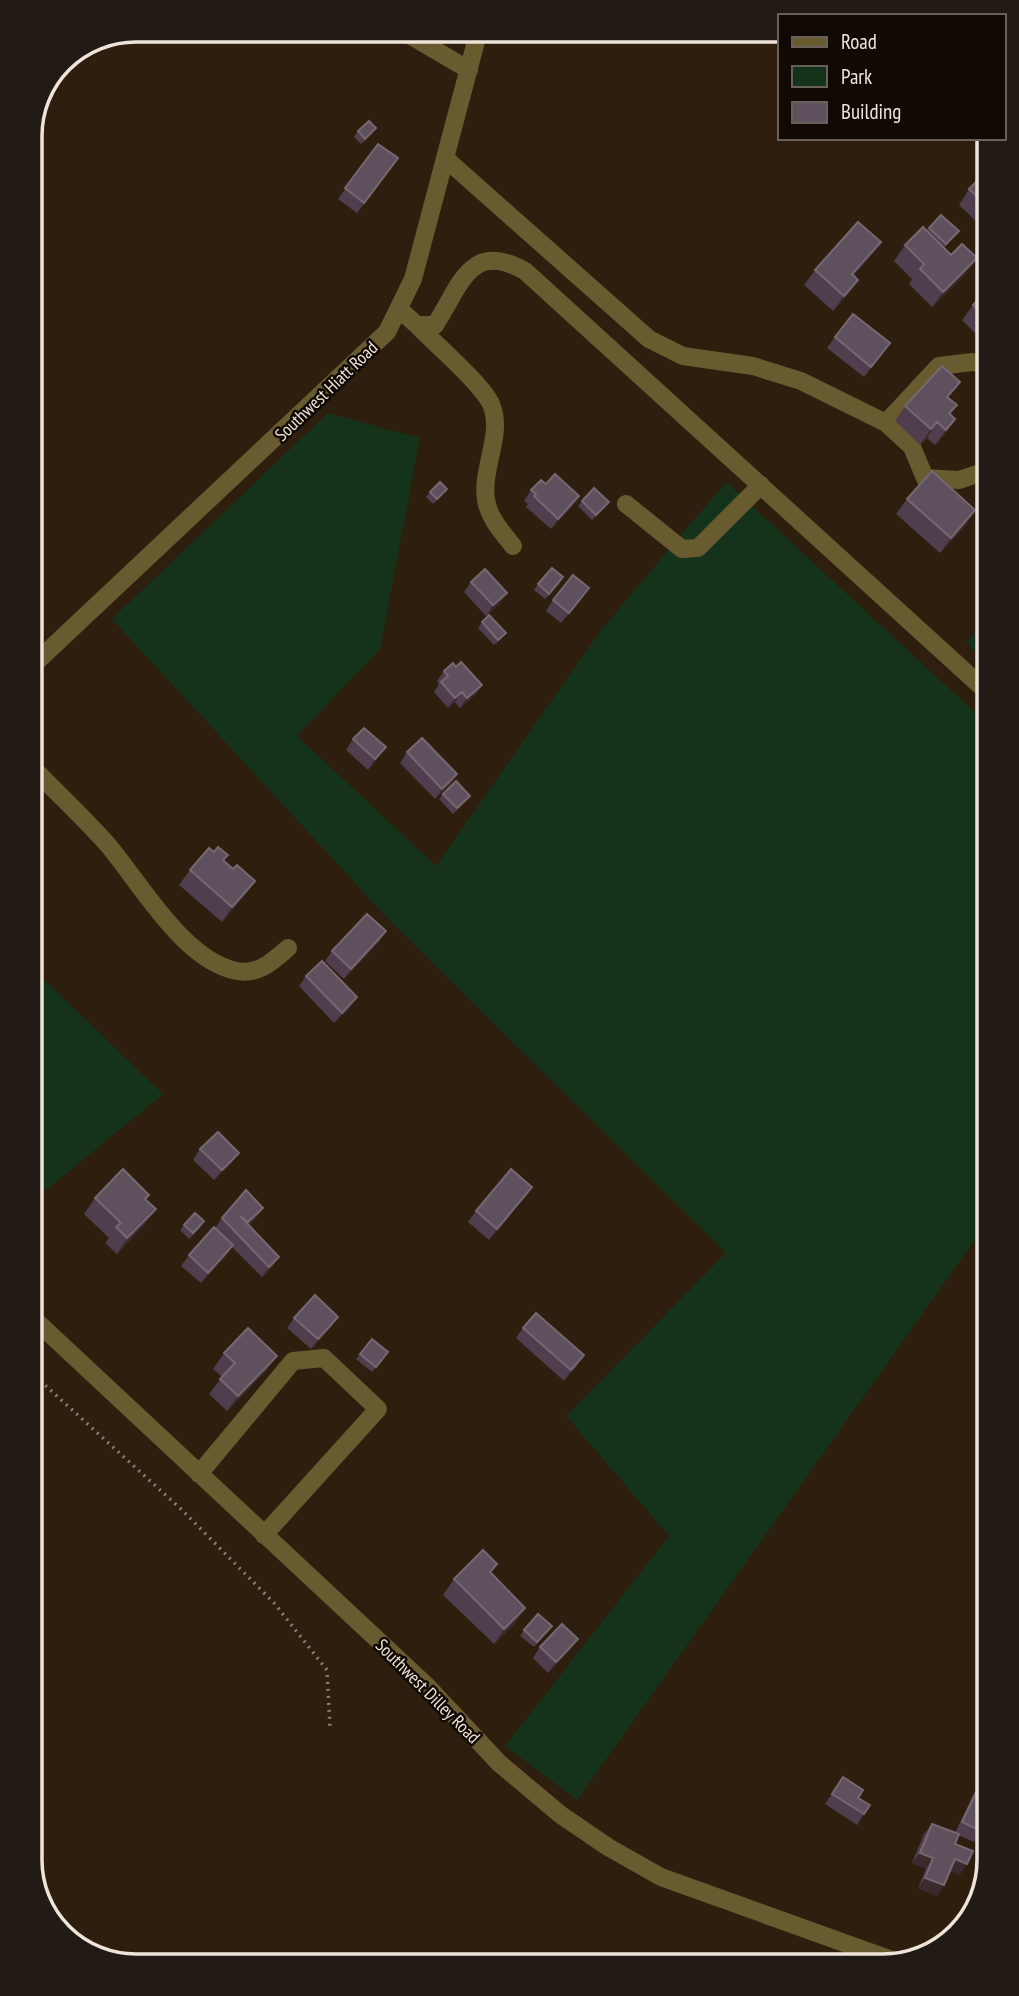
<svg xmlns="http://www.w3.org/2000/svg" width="1019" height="1996" viewBox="0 0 1019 1996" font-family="'PT Sans Narrow',sans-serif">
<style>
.green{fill:#15331b}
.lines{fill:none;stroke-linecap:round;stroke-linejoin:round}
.path{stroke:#8b7d6f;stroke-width:3.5;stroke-dasharray:2 5;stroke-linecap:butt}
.minor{stroke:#695b30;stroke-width:18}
.wall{fill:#4e3e4e}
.shaded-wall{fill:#3a2a2e}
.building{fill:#5f505d;stroke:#766771;stroke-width:2}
.labels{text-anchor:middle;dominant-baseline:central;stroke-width:5;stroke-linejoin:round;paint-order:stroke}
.street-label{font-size:18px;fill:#efe4d9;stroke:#100904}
.rim{fill:none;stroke:#efe4d9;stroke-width:3.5}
</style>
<rect width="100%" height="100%" fill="#2e1e0d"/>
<path class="green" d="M328,413l92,25 -40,211 -83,87 139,130 165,-236 125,-148 258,239 2,503 -409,576 -72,-54 164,-210 -103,-120 160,-163 -337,-333 -277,-301z
M984,621v39l-18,-17z
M34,970l129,124 -128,105z"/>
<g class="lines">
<path class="path" d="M35,1376l147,134 92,93 53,67 3,58"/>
<path class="minor" d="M401,30l68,40
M446,159l203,180 34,17 70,10 48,15 85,42 26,24 13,31 34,2 24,-8
M400,310l17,15h18c26,-40 35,-85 90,-54l459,418
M417,325c18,19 65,59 74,79 13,30 -10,64 -5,96 3,18 16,32 27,46
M886,423l53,-57 33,-4 11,2
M626,504l56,45 16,-1 63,-63
M32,666l355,-334 26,-53 66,-249
M33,768c25,26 51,50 75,77 33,39 76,116 129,126 22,4 36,-10 51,-23
M35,1320l391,365 73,78 62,52 47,32 53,30 228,82
M199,1474l94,-113 31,-3 54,51 -114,126"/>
</g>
<path class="wall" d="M376,128l-4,5 -11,11 -7,-7 4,-6z
M378,144l20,14 -41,55 -19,-14z
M982,176v51l-23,-22 10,-16z
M929,228l30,3 -15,17 22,25 -34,34 -23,-23 3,-5 -18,-18 11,-16 22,-15z
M870,257l-16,18 4,5 -11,15 -14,16 -29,-26 11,-15z
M982,295v45l-20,-20 11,-15z
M835,337l55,6 -26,34 -37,-29z
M949,398l8,7 -7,10 -6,20 -9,10 -8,-7 -7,7 -25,-24 10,-15z
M531,490l41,16 -21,23 -25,-22 2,-3 -4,-3z
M430,492l13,2 -10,10 -7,-7z
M907,499l68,11 -10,16 -25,27 -44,-39z
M582,501l23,6 -13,13 -14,-14z
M471,582l36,11 -7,10 -14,13 -22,-24z
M560,583l-15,16 -11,-9 4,-6z
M582,598l-21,25 -15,-12 7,-11z
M482,622l20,16 -8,7 -16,-17z
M456,667l26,18 -7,10 -15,13 -5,-6 -7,6 -14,-16 5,-8 -2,-3 7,-10z
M353,739l25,19 -10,12 -22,-20z
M407,752l50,22 -7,10 -15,15 -35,-36z
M443,794l27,2 -4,5 -13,13 -14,-15z
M224,861l9,8 22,12 -11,15 -22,26 -43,-37 11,-15z
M379,942l-35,37 -19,-18 7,-10z
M306,976l44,32 -16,15 -35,-37z
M200,1149l32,14 -18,17 -21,-20z
M532,1187l-7,10 -36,43 -21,-18 8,-11z
M95,1198l51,1 10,10 -11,15 -28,30 -12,-11 4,-5 -25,-24z
M263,1208l-7,10 -7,7 30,32 -7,10 -10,10 -30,-30 -6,9 -25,27 -20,-17 8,-11 26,-27 7,-10z
M184,1225l17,2 -12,12 -9,-9z
M338,1317l-7,10 -20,22 -24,-21 7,-10z
M523,1328l54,38 -13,15 -48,-43z
M372,1339l16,13 -16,20 -16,-13z
M224,1353l53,3 -11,15 -39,40 -18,-17 13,-17 -9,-8z
M491,1573l24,50 -21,21 -51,-49 11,-16z
M552,1626l-18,21 -14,-11 4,-6z
M540,1647l31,2 -23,24 -15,-15z
M843,1777l15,21 12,7 -13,20 -32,-21z
M981,1782v49l-7,11 -16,-7 -3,9 5,31 -10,-4 -6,14 -7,11 -19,-8 8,-19 -14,-6 12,-29 8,-10 23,9 19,-40z"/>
<path class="shaded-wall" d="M881,242l-11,15 -29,32 11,-15z
M977,258l-11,15 -34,34 11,-15z
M858,280l-11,15 -14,16 11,-15z
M955,419l-11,16 -9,10 11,-15z
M937,422l-10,16 -7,7 11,-16z
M579,496l-7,10 -21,23 7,-10z
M975,510l-10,16 -25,27 11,-15z
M507,593l-7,10 -14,13 7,-11z
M482,685l-7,10 -15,13 7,-10z
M462,692l-7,10 -7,6 7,-10z
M386,747l-8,11 -10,12 7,-11z
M457,774l-7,10 -15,15 7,-10z
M255,881l-11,15 -22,26 10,-15z
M386,931l-7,11 -35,37 7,-10z
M357,997l-7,11 -16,15 8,-10z
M239,1153l-7,10 -18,17 8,-10z
M532,1187l-7,10 -36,43 8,-11z
M263,1208l-7,10 -15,15 7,-11z
M156,1209l-11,15 -28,30 10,-16z
M233,1245l-7,11 -25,27 7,-10z
M279,1257l-7,10 -10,10 7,-10z
M338,1317l-7,10 -20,22 7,-10z
M584,1355l-7,11 -13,15 7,-11z
M277,1356l-11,15 -39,40 11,-15z
M525,1608l-10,15 -21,21 10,-15z
M578,1639l-7,10 -23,24 8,-11z
M920,1853l13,5 -7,11 -14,-6z
M955,1859l12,5 -7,11 -13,-5z
M925,1878l19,7 -7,11 -19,-8z"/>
<path class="building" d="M369,121l7,7 -11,11 -7,-8z
M378,144l20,14 -34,45 -19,-15z
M982,176v25l-13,-12z
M941,215l18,16 -13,13 -17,-16z
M858,222l23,20 -29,32 6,6 -14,16 -29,-26z
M923,227l28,28 11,-11 15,14 -34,34 -23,-23 4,-5 -19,-19z
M982,295v19l-9,-9z
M853,314l37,29 -19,24 -36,-30z
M942,366l18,16 -13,15 10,8 -8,8 6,6 -9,11 -9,-8 -6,7 -26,-23z
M932,471l43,39 -24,28 -44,-39z
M555,474l24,22 -21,23 -24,-23 2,-2 -5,-4 10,-10 5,4z
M440,482l7,7 -10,10 -7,-7z
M594,488l15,14 -13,13 -14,-14z
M552,568l11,9 -14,17 -11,-10z
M485,569l22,24 -14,12 -22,-23z
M573,575l16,13 -20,25 -16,-13z
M489,615l17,18 -8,7 -16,-18z
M461,662l21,23 -15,13 -5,-6 -7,6 -14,-16 7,-6 -4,-5 9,-8 3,4z
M364,728l22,19 -11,12 -22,-20z
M422,738l35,36 -15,15 -35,-37z
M456,781l14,15 -13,12 -14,-14z
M218,847l10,8 -5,5 10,9 4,-4 18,16 -23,26 -42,-37 19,-22 5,4z
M367,914l19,17 -35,38 -19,-18z
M322,961l35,36 -15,16 -36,-37z
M218,1132l21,21 -17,17 -22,-21z
M123,1169l26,26 -4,4 11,10 -29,29 -11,-11 5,-4 -26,-25z
M511,1169l21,18 -35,42 -21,-18z
M246,1190l17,18 -15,14 -8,-6 39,41 -10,10 -47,-49z
M195,1213l9,8 -11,12 -9,-8z
M214,1227l19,18 -25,28 -19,-18z
M315,1295l23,22 -20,22 -24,-21z
M536,1313l48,42 -13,15 -48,-42z
M248,1328l29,28 -39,40 -18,-17 15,-16 -11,-10z
M372,1339l16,13 -12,15 -16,-13z
M483,1550l14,14 -7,8 35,36 -21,21 -50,-50z
M538,1614l14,12 -15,16 -13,-12z
M562,1624l16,15 -22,23 -16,-15z
M843,1777l20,13 -5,8 12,7 -6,9 -32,-20z
M981,1782l8,4v29l-8,16 -19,-9z
M932,1824l27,10 -4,10 18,7 -6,13 -12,-5 -11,26 -19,-7 8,-20 -13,-5z"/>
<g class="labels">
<g class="street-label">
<text transform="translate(326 391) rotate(-44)">Southwest Hiatt Road</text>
<text transform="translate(428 1691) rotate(45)">Southwest Dilley Road</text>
</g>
</g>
<path d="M0 0H1019V1996H0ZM136 42H883A94 94 0 0 1 977 136V1860A94 94 0 0 1 883 1954H136A94 94 0 0 1 42 1860V136A94 94 0 0 1 136 42Z" fill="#221b15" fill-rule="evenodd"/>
<path class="rim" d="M136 42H883A94 94 0 0 1 977 136V1860A94 94 0 0 1 883 1954H136A94 94 0 0 1 42 1860V136A94 94 0 0 1 136 42Z"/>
<rect x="778" y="14" width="228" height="126" fill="#100904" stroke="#696159" stroke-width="2"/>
<rect x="792" y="37" width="35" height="10" fill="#695b30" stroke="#696159" stroke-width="2"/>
<text x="841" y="49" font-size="21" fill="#efe4d9">Road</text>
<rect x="792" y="66" width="35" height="21" fill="#15331b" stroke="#696159" stroke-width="2"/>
<text x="841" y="84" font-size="21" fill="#efe4d9">Park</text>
<rect x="792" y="102" width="35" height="21" fill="#5f505d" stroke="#696159" stroke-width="2"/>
<text x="841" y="119" font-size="21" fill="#efe4d9">Building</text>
</svg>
